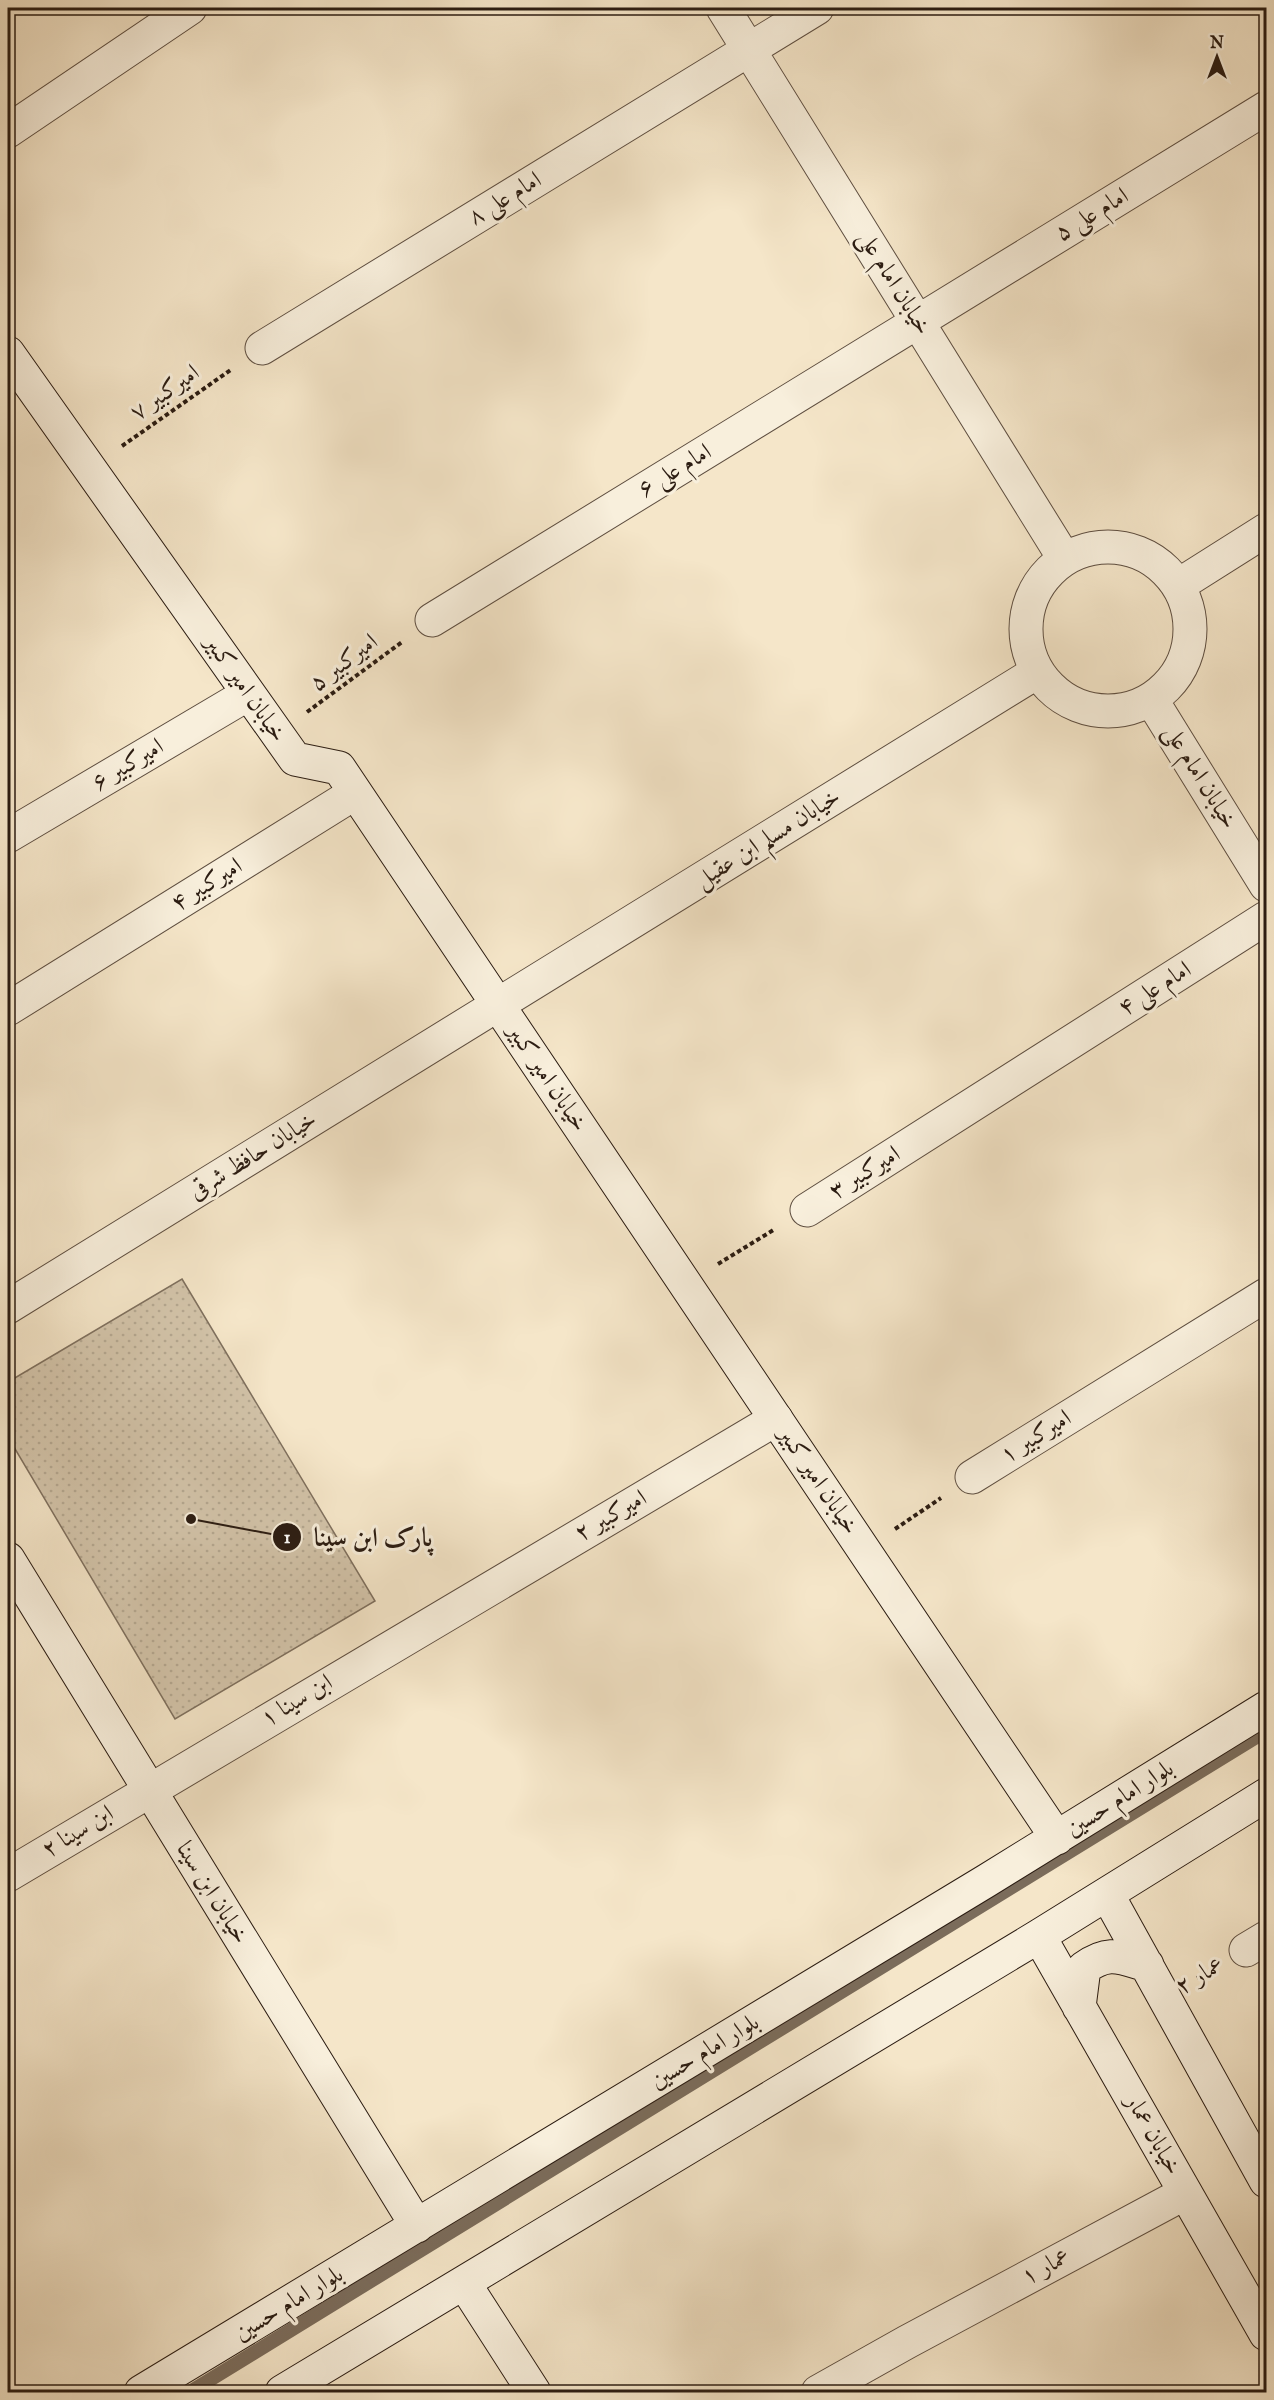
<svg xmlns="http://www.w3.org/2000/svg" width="1274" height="2400" viewBox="0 0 1274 2400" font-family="'IM FELL English',Amiri,serif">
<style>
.park{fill:url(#park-dots);stroke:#7f705e;stroke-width:1.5}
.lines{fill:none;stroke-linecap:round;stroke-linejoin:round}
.stream{stroke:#7b6c5b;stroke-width:14}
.street-casing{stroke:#5e4e40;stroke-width:35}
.secondary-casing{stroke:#2b1c12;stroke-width:35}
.path{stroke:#2b1c12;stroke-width:4;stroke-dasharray:4.5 3;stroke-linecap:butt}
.street{stroke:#f8efdc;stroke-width:33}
.secondary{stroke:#f8efdc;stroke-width:33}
.labels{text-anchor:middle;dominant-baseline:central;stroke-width:6;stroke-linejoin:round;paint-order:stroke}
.street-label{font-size:24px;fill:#2b1c12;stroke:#f8efdc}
.leader{fill:none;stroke:#2b1c12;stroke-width:2}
.callout-dot{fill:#2b1c12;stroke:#f8efdc;stroke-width:2}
.mark-label{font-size:18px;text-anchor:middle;font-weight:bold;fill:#fff}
.callout-label{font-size:26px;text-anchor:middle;font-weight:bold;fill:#2b1c12;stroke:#f8efdc;stroke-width:6;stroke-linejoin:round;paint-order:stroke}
</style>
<defs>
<pattern id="park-dots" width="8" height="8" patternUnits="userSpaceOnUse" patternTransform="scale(1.5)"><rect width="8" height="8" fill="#d3c4aa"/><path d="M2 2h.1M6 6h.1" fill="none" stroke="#b5a891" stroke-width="1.8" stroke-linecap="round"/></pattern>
</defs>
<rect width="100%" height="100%" fill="#f5e6c9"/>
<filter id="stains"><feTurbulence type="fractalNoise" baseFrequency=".00333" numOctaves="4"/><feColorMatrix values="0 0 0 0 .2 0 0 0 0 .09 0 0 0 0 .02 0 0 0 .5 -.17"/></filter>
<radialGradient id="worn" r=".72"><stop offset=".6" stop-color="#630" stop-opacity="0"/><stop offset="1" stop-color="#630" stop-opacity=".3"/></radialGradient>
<path class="park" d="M182,1279l193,322 -200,118 -167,-282v-55z"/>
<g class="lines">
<path class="stream" d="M190,2392l1076,-661"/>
<defs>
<path id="street" d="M723,8l341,550
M8,131l182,-123
M262,348l555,-340
M1026 629a82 82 0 1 1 164 0a82 82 0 1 1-164 0Z
M1179,585l87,-55
M432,620l834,-512
M1151,699l115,186
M8,836l240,-142
M8,1009l347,-216
M807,1210l459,-292
M8,1307l1029,-635
M972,1477l294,-182
M8,1875l768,-456
M1246,1950l20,-12
M818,2392l89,-50 278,-149"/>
<path id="secondary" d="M8,353l287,406 44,9 718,1070
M8,1559l409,667
M1107,1894l159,287
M1039,1936l227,398
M1079,2007l5,-39c25,-18 35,-11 63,-3
M464,2283l70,109
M141,2392l845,-511 280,-173
M282,2392l757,-456 227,-141"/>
</defs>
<use href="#street" class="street-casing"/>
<use href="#secondary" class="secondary-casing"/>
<path class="path" d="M122,446l110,-77
M307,712l95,-70
M718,1264l57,-35
M895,1529l46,-31
M1197,1978l16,-9"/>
<use href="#street" class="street"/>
<use href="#secondary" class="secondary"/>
</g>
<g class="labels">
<g class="street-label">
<text transform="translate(505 199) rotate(-31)">امام علی ۸</text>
<text transform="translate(1092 215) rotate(-31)">امام علی ۵</text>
<text transform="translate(894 283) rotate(58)">خیابان امام علی</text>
<text transform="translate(165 393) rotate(-35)">امیرکبیر ۷</text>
<text transform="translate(675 471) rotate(-31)">امام علی ۶</text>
<text transform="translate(344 663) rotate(-37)">امیرکبیر ۵</text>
<text transform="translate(245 689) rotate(55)">خیابان امیر کبیر</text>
<text transform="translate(128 765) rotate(-31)">امیرکبیر ۶</text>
<text transform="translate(1200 777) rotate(58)">خیابان امام علی</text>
<text transform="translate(768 839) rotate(-32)">خیابان مسلم ابن عقیل</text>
<text transform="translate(207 885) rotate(-32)">امیرکبیر ۴</text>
<text transform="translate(1155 989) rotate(-32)">امام علی ۴</text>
<text transform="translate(547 1078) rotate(56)">خیابان امیر کبیر</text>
<text transform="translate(253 1156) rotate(-32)">خیابان حافظ شرقی</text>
<text transform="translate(865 1173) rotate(-32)">امیرکبیر ۳</text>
<text transform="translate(1036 1437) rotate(-32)">امیرکبیر ۱</text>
<text transform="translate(818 1481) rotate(56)">خیابان امیر کبیر</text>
<text transform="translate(611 1516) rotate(-30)">امیرکبیر ۲</text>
<text transform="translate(297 1701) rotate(-31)">ابن سینا ۱</text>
<text transform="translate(1120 1799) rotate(-32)">بلوار امام حسین</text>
<text transform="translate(78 1832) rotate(-31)">ابن سینا ۲</text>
<text transform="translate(212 1893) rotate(58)">خیابان ابن سینا</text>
<text transform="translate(1200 1976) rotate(-30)">عمار ۲</text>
<text transform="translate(705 2052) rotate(-31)">بلوار امام حسین</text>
<text transform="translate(1153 2135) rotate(60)">خیابان عمار</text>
<text transform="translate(1046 2267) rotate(-28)">عمار ۱</text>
<text transform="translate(289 2304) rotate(-31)">بلوار امام حسین</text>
</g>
</g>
<path class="leader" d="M191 1519L287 1537"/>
<g class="callout-dot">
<circle cx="191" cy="1519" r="6"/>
<circle cx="287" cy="1537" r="15"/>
</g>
<g class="mark-label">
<text x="287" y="1543">1</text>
</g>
<g class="callout-label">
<text x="373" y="1546">پارک ابن سینا</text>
</g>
<rect width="1274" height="2400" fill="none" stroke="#f5e6c9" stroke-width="30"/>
<rect x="9" y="9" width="1256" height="2382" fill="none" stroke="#2b1c12" stroke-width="3"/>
<rect x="15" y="15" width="1244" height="2370" fill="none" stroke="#2b1c12" stroke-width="1.5"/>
<g transform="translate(1217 57)" stroke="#f8efdc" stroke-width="4.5" paint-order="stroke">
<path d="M0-4.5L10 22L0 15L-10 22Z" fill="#2b1c12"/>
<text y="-9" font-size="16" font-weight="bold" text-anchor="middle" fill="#2b1c12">N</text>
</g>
<rect width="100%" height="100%" filter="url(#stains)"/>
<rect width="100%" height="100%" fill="url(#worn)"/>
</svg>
